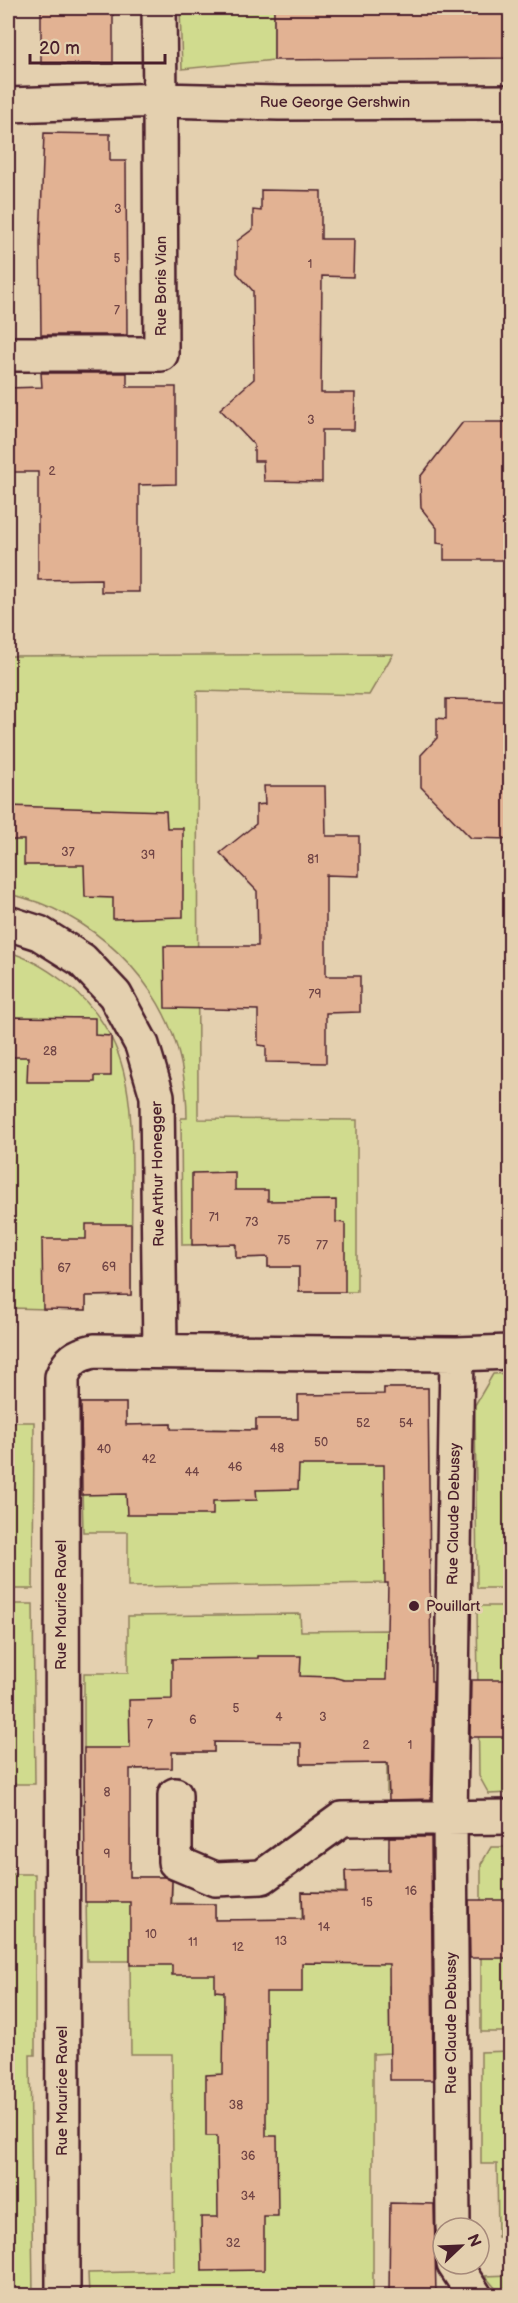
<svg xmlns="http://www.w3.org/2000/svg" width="518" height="2303" viewBox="0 0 518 2303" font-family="'Balsamiq Sans',sans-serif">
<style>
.green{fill:#d0db8e;stroke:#8d7d5c;stroke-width:1.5}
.building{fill:#e2b293;stroke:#4a1f2b;stroke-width:1.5}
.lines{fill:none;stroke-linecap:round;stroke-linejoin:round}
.minor-casing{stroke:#4a1f2b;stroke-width:38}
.minor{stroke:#e4d0af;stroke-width:33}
.poi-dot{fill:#4a1f2b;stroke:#e4d0af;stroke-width:2}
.labels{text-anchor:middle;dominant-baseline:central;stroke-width:6;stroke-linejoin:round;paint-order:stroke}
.number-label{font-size:12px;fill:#704445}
.street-label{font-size:15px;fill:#4a1f2b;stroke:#e4d0af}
.poi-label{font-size:15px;fill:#4a1f2b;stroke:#e4d0af;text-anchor:start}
</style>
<rect width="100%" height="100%" fill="#e4d0af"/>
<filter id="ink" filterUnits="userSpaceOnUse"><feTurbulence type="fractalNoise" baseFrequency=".0167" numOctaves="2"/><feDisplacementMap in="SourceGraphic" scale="12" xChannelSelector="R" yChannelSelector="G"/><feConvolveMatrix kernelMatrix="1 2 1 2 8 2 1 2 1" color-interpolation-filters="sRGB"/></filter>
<g filter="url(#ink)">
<path class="green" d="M180,8h94v52l-92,9z
M393,654l-24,41 -172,-4 1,428 159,1v172h-58v-25h-31v-10l-32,1 -1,-14 -53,1 -1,-127h6c0,-18 -2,-37 -6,-55 -17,-83 -91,-153 -173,-169v-238z
M8,952c20,5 39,17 56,30 68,51 68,121 68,198 0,39 -1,77 -1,115l-45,1v14l-75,-2v16h-3z
M510,1373v215h-33l-2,-183 18,-31z
M8,1375h2l-1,47h25l-1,167h-25z
M384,1388h44l1,138 -44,57 -257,4v-55h-45l-3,-129h46v22l45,-1v20l42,-1v-14l43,1v-11h42v-24h86z
M8,1604h25l2,180h-27z
M477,1606h33v187l-21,1 -10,-18z
M300,1614l1,17 86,-1v25h44v138h-44v-30l-86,1v-31l-87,9v10h-42v16l-42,1 -23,47 -23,-1v-142h44v-57z
M85,1830h45v47h42v26l43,1v16l87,-1v-27h43v-21l44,-1v-23l43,-1 1,140h-44l1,67 -17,1v241h-284l-1,-22 86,-2 -2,-217h-41l-1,-93h-43z
M491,1847h19v185h-29v-168z
M8,1874h27v181h-5l3,240h-25z
M510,2051v186h-12l-1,-73h-16v-112z
M510,2275v21l-9,-1 -16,-19z"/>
<path class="building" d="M41,8h72v56h-72z
M274,8h236v50l-236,2z
M44,133l66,1v27h16l1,174h-86l-1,-92z
M261,190l60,1v48h33l-1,38 -31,-1 -1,117h34l-1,37h-32v52l-58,-1 -1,-20h-9v-16l-34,-36 34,-30 -1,-88 -16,-18v-32l16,-12v-19l8,1z
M41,373h86v14h49v97l-37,1v107h-38v-13l-63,1v-108h-30v-84l34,-1z
M463,422h47v138h-66v-16l-7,-1v-15l-16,-20 -1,-31z
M446,699l59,1 -1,56h6v83l-39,-1 -50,-51v-32l16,-17v-20l9,1z
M264,786h61l1,50h33v40l-33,-1v101h34v36l-34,1v50l-60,-1v-16l-8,-1v-35l-93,-2 -1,-62h94l-1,-55 -37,-38 36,-29v-19l9,-1z
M8,806l158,5 1,17h16v89l-70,2v-21l-28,-1 -1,-32h-60v-25h-16z
M8,1017l87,1v17l16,1v40h-16v6h-68l1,-25h-20z
M235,1172v18h33v11l68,-1v22l9,1v69h-46v-25h-31v-10l-32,1v-14l-44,1v-72z
M86,1224h45v71l-45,1v14l-43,-1 -1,-70h44z
M384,1388h44l3,293h2l-2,118 -42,1 -1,-37 -87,1v-21l-87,-1v10h-42v16l-42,1v108h35l7,4 -1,23h44v16l88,-1 -1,-27 44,1 -1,-22 44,-1v-33h42l2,243h-43l-1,-116 -87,-1v29h-36v144h11l1,80h-14v54l-62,1 -1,-54h17l-1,-81h-11v-61l17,-1 1,-82 -9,-1v-16h-43v-10h-42v-63h-45l-1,-154h46l-1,-48 43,-1v-40l86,-1v-2h43l-1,20 33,1 11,3h42l2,-97h-3l-1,-118h-85l-1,24 -42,1 1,10 -44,1v14h-86l-1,-21 -44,1 -1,-92h45v22l45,-1v5l85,1v-11h42v-24l86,-1z
M471,1680h39v57h-40z
M469,1900h41v58h-40z
M390,2203l44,1 2,91h-47z"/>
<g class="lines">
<defs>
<path id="minor" d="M8,105l152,-5 -1,-92
M8,354h153l-1,-254 119,3 231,-1
M8,923l31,10 43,27 33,35 27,50 15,51 3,255
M175,1795v67l40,17 47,-2 80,-58 168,-2
M453,2228l-3,-409 7,-465
M454,2264l21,32
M63,2296l-1,-919c7,-17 14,-22 32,-26l363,3 53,-2"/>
</defs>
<use href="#minor" class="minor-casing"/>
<use href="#minor" class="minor"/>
</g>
</g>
<circle class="poi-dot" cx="414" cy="1606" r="6"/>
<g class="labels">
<g class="number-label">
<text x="118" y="209">3</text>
<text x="117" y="258">5</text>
<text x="310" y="264">1</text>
<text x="117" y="310">7</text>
<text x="311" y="420">3</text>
<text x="52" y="471">2</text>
<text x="68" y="852">37</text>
<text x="148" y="855">39</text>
<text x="313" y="859">81</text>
<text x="315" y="994">79</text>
<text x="50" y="1051">28</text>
<text x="214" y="1217">71</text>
<text x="252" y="1222">73</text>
<text x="284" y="1240">75</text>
<text x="322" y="1245">77</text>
<text x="109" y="1267">69</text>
<text x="64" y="1268">67</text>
<text x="363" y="1423">52</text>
<text x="406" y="1423">54</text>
<text x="321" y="1442">50</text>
<text x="277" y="1448">48</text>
<text x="104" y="1449">40</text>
<text x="149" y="1459">42</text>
<text x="235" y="1467">46</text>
<text x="192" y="1472">44</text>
<text x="236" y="1708">5</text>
<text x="279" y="1717">4</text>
<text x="323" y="1717">3</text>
<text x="193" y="1720">6</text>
<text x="150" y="1724">7</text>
<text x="366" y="1745">2</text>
<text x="410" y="1745">1</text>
<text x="107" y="1792">8</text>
<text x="107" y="1854">9</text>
<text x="411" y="1891">16</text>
<text x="367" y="1902">15</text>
<text x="324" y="1927">14</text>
<text x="151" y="1934">10</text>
<text x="281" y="1941">13</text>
<text x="193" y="1942">11</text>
<text x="238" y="1947">12</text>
<text x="236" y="2105">38</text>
<text x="248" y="2156">36</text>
<text x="248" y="2196">34</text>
<text x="233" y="2243">32</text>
</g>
<g class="street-label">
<text x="335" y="102">Rue George Gershwin</text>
<text transform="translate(161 286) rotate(-90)">Rue Boris Vian</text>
<text transform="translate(158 1174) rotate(-91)">Rue Arthur Honegger</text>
<text transform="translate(454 1514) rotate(-89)">Rue Claude Debussy</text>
<text transform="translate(61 1605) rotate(-90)">Rue Maurice Ravel</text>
<text transform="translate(451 2023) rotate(-90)">Rue Claude Debussy</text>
<text transform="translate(62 2091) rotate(-90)">Rue Maurice Ravel</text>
</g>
<g class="poi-label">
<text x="426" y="1606">Pouillart</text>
</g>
</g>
<rect width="518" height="2303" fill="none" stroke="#e4d0af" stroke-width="30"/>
<rect x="15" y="15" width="488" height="2273" fill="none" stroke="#4a1f2b" stroke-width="2" filter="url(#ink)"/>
<g transform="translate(461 2246) rotate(67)"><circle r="28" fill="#e4d0af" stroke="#a6897a" stroke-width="1.5"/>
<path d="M0-4.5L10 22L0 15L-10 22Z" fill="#4a1f2b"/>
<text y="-9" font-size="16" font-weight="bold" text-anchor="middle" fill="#4a1f2b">N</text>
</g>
<path d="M30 54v9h135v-9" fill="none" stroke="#4a1f2b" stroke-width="3"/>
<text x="39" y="54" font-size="18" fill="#4a1f2b" stroke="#e4d0af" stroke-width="4.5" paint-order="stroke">20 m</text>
</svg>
